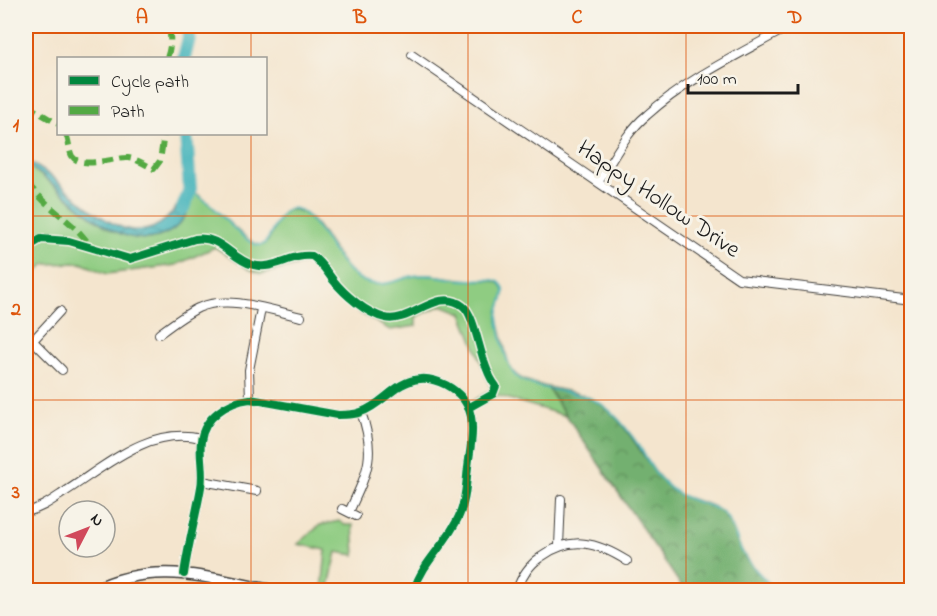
<svg xmlns="http://www.w3.org/2000/svg" width="937" height="616" viewBox="0 0 937 616" font-family="'Indie Flower',sans-serif">
<style>
.forest{fill:url(#forest-crowns);stroke:#486646;stroke-width:1.5}
.park{fill:#8fcc82;stroke:#56744f;stroke-width:1.5}
.water{fill:url(#water-waves);stroke:#30686c;stroke-width:1.5}
.lines{fill:none;stroke-linecap:round;stroke-linejoin:round}
.stream{stroke:#44b4bb;stroke-width:2}
.river{stroke:#44b4bb;stroke-width:14}
.minor-casing{stroke:#3c3a37;stroke-width:10}
.tertiary-casing{stroke:#3c3a37;stroke-width:13}
.minor{stroke:#fff;stroke-width:8}
.tertiary{stroke:#fff;stroke-width:10}
.quiet{stroke:#52a943;stroke-width:6;stroke-dasharray:12 6;stroke-linecap:butt}
.cycleway-casing{stroke:#f7f3e8;stroke-width:11}
.cycleway{stroke:#00873e;stroke-width:8}
.grid{fill:none;stroke:#de560d;stroke-width:1.5;stroke-opacity:0.55}
.labels{text-anchor:middle;dominant-baseline:central;stroke-width:6;stroke-linejoin:round;paint-order:stroke}
.street-label{font-size:24px;fill:#1c1c1c;stroke:#f7f3e8}
.neatline{fill:none;stroke:#de560d;stroke-width:2}
.grid-label{font-size:20px;text-anchor:middle;font-weight:bold;fill:#de560d}
</style>
<defs>
<pattern id="forest-crowns" width="20" height="18" patternUnits="userSpaceOnUse" patternTransform="scale(1.5)"><rect width="20" height="18" fill="#73b070"/><path d="M2 6a3 3 0 1 1 6 0M12 15a3 3 0 1 1 6 0" fill="none" stroke="#5e8e5b"/></pattern>
<pattern id="water-waves" width="16" height="10" patternUnits="userSpaceOnUse" patternTransform="scale(1.5)"><rect width="16" height="10" fill="#44b4bb"/><path d="M0 5q4-4 8 0t8 0" fill="none" stroke="#389297"/></pattern>
</defs>
<rect width="100%" height="100%" fill="#f7f3e8"/>
<filter id="ink" filterUnits="userSpaceOnUse"><feTurbulence type="fractalNoise" baseFrequency=".0167" numOctaves="2"/><feDisplacementMap in="SourceGraphic" scale="12" xChannelSelector="R" yChannelSelector="G"/><feConvolveMatrix kernelMatrix="1 2 1 2 8 2 1 2 1" color-interpolation-filters="sRGB"/></filter>
<filter id="wash" filterUnits="userSpaceOnUse"><feTurbulence type="fractalNoise" baseFrequency=".008" numOctaves="4" result="noise"/><feDisplacementMap in="SourceGraphic" scale="24" xChannelSelector="R" yChannelSelector="G"/><feGaussianBlur stdDeviation="1.35" result="paint"/><feColorMatrix in="noise" values="0 0 0 0 0 0 0 0 0 0 0 0 0 0 0 0 0 1.4 0 .05"/><feComposite in="paint" operator="in"/></filter>
<g filter="url(#wash)">
<rect width="100%" height="100%" fill="#f4e5ce"/>
<path class="forest" d="M547,387c12,3 25,4 36,8 45,16 56,67 89,95 15,12 41,10 53,26 8,10 11,25 18,37 8,14 21,26 33,37h-92z"/>
<path class="park" d="M26,165c38,21 88,91 137,70 19,-9 26,-23 31,-43 16,8 53,54 67,53 16,-2 12,-46 40,-33 26,12 39,69 73,72 14,2 27,-6 40,-8 21,-4 42,5 63,4 7,0 17,-1 22,3 11,8 1,20 -1,30 -1,8 3,18 5,27 7,35 9,38 44,47l19,29 -70,-21 -21,12 -4,-5 21,-12 -30,-77 -20,-8 -26,12v9l-26,4 -43,-25 -36,-43 -50,12 -12,-5 -34,-22 -39,18 -69,9 -26,-11 -36,1 -19,18z
M339,521l6,4h8l2,30 -18,-3 -9,38h-6l4,-40 -28,-6 22,-19z"/>
<path class="water" d="M26,160c10,6 21,12 30,20 28,22 74,74 111,38 8,-8 16,-19 19,-30l8,4c-4,19 -12,36 -31,43 -50,21 -98,-50 -137,-70z"/>
<g class="lines">
<path class="stream" d="M190,190c8,5 15,10 22,16 10,9 36,41 49,39 13,-2 17,-53 44,-31 21,18 36,62 64,69 15,4 30,-4 44,-7 20,-4 39,5 59,4 7,0 20,-2 27,2 12,9 -1,23 -1,34 1,14 8,51 18,60 20,17 61,12 85,28 17,11 31,31 42,48 4,7 8,16 14,23 8,9 17,18 28,22 12,6 27,7 38,16 10,9 13,28 20,40 9,14 21,26 33,37"/>
<path class="river" d="M184,58l5,-20 -1,-12
M183,208l7,-18 -4,-56"/>
</g>
</g>
<g filter="url(#ink)">
<g class="lines">
<defs>
<path id="minor" d="M412,55l327,224 173,21
M598,182c15,-22 28,-50 49,-67 41,-37 93,-61 141,-88
M159,334c12,-9 25,-19 39,-26 30,-14 72,2 103,9
M33,341l29,29
M26,348l34,-37
M250,399l-1,-29 12,-61
M202,481l55,10
M342,509l14,7
M26,512c14,-3 25,-11 37,-19 43,-27 85,-67 138,-55
M349,512c18,-39 28,-56 12,-100
M559,546l2,-47
M184,574c4,-29 12,-58 17,-87 3,-15 -2,-30 0,-46 3,-24 26,-39 49,-42l88,16c7,0 16,0 23,-3 22,-7 34,-31 59,-33 9,-1 18,2 26,6 35,19 26,49 22,82 -2,16 -2,34 -9,49 -12,28 -36,45 -45,74
M517,590c4,-13 13,-26 24,-33 30,-22 56,-15 86,4"/>
<path id="tertiary" d="M93,590c63,-31 113,-12 178,0"/>
</defs>
<use href="#minor" class="minor-casing"/>
<use href="#tertiary" class="tertiary-casing"/>
<use href="#minor" class="minor"/>
<use href="#tertiary" class="tertiary"/>
<path class="quiet" d="M167,58c4,-11 4,-20 2,-32
M26,113l7,-4 25,15
M66,134c3,6 3,17 6,22 9,14 44,1 56,2 9,1 18,7 26,11l6,-8 4,-27
M26,183c9,8 17,18 27,26 14,12 27,21 37,37"/>
<defs>
<path id="cycleway" d="M26,248l15,-9 28,2 61,18 65,-20c26,-4 36,20 58,26 21,6 39,-12 59,-9 9,6 15,16 21,24 12,15 33,33 52,38 26,6 53,-32 78,-12 14,11 17,61 33,80l-3,8 -25,14
M184,574c4,-29 12,-58 17,-87 3,-15 -2,-30 0,-46 3,-24 26,-39 49,-42l88,16c7,0 16,0 23,-3 22,-7 34,-31 59,-33 9,-1 18,2 26,6 35,19 26,49 22,82 -2,16 -2,34 -9,49 -12,28 -36,45 -45,74"/>
</defs>
<use href="#cycleway" class="cycleway-casing"/>
<use href="#cycleway" class="cycleway"/>
</g>
</g>
<path class="grid" d="M251,26v32M468,26v564M686,26v564M251,134v456M26,216h886M26,400h886"/>
<g class="labels">
<g class="street-label">
<text transform="translate(658 200) rotate(34)">Happy Hollow Drive</text>
</g>
</g>
<rect width="937" height="616" fill="none" stroke="#f7f3e8" stroke-width="66"/>
<rect x="57" y="57" width="210" height="78" fill="#f7f3e8" stroke="#9f9d96" stroke-width="1.5"/>
<rect x="69" y="76" width="30" height="9" fill="#00873e" stroke="#9f9d96" stroke-width="1.5"/>
<text x="111" y="87" font-size="18" fill="#1c1c1c">Cycle path</text>
<rect x="69" y="106" width="30" height="9" fill="#52a943" stroke="#9f9d96" stroke-width="1.5"/>
<text x="111" y="117" font-size="18" fill="#1c1c1c">Path</text>
<g transform="translate(87 529) rotate(48)"><circle r="28" fill="#f7f3e8" stroke="#9f9d96" stroke-width="1.5"/>
<path d="M0-4.5L10 22L0 15L-10 22Z" fill="#d1495b"/>
<text y="-9" font-size="16" font-weight="bold" text-anchor="middle" fill="#1c1c1c">N</text>
</g>
<path d="M688 84v9h110v-9" fill="none" stroke="#1c1c1c" stroke-width="3"/>
<text x="697" y="84" font-size="18" fill="#1c1c1c" stroke="#f7f3e8" stroke-width="4.5" paint-order="stroke">100 m</text>
<rect x="33" y="33" width="871" height="550" class="neatline"/>
<g class="grid-label">
<text x="142" y="23">A</text>
<text x="360" y="23">B</text>
<text x="577" y="23">C</text>
<text x="795" y="23">D</text>
<text x="16" y="131">1</text>
<text x="16" y="315">2</text>
<text x="16" y="498">3</text>
</g>
</svg>
